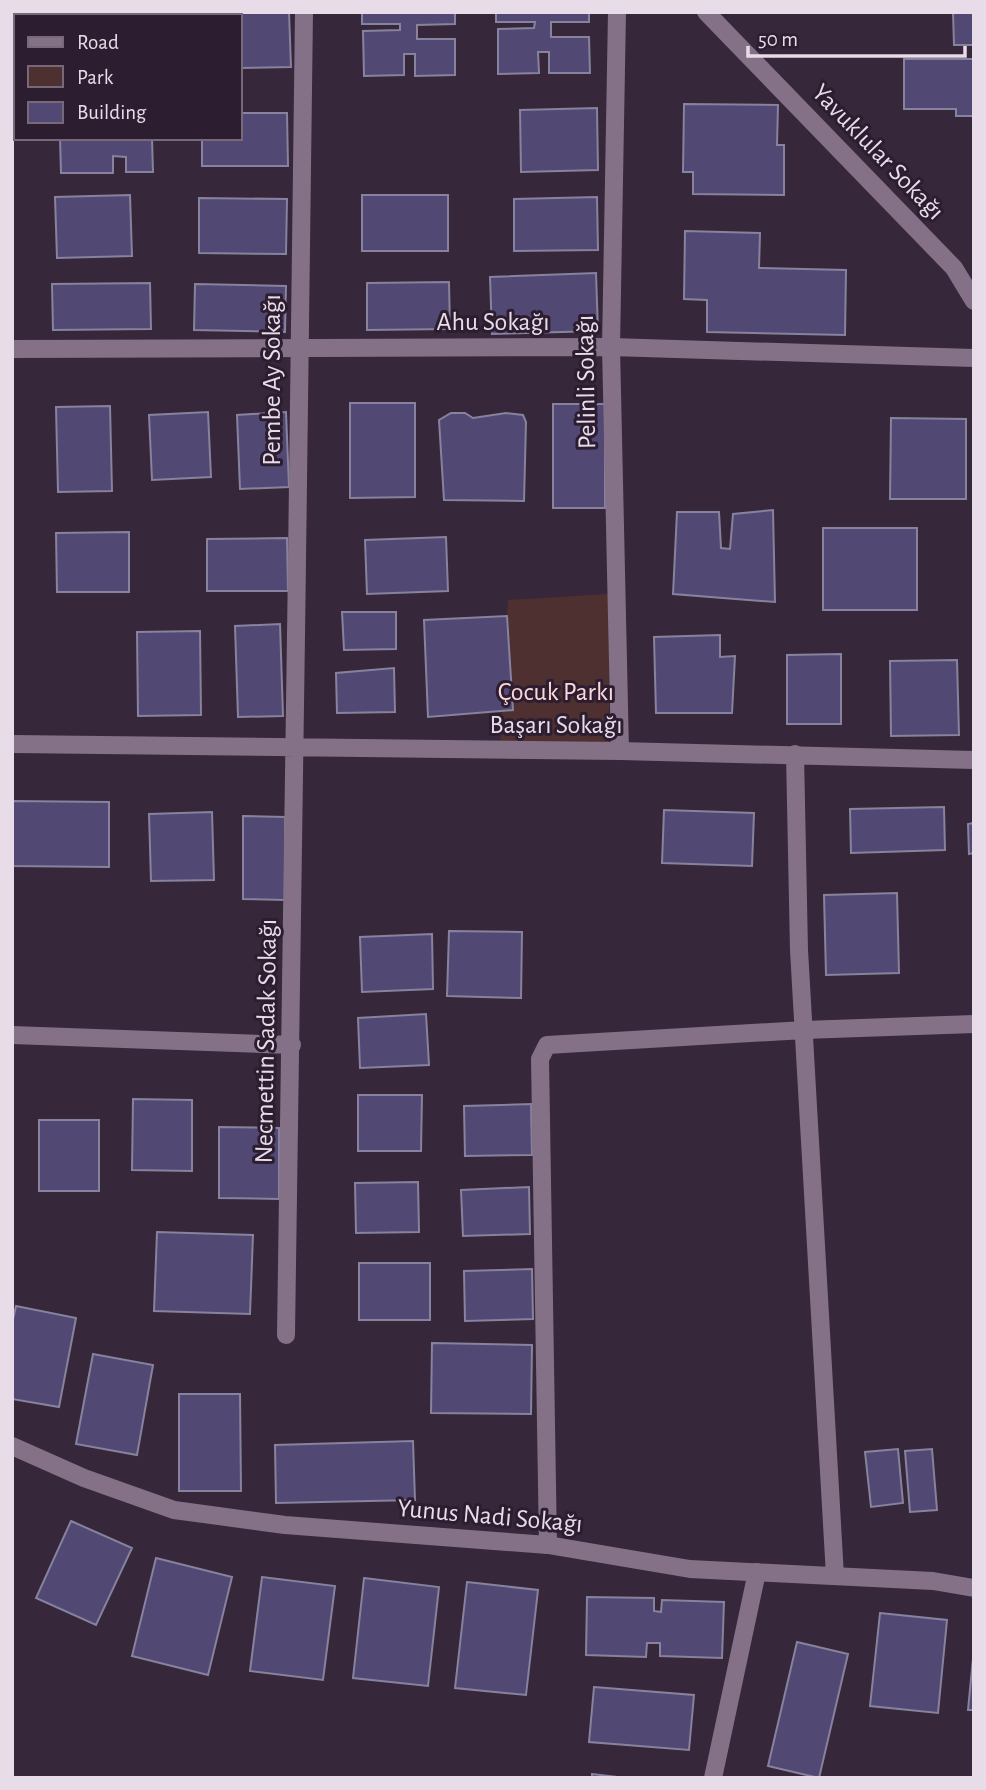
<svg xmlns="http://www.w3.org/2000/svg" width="986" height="1790" viewBox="0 0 986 1790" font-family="'Alegreya Sans',sans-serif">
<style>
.green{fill:#4f3030}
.building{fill:#514973;stroke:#87829d;stroke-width:2}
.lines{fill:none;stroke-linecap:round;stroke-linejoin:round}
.street{stroke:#847187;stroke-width:18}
.secondary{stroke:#847187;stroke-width:18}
.labels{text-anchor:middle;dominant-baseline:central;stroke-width:6;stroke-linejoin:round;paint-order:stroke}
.street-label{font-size:26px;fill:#e7dce8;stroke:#2d1d30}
.park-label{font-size:26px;fill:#fcd9d8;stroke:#2d1d30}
</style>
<rect width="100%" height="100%" fill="#37273a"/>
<path class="green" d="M609,594v150l-109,1 8,-145z"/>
<path class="building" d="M60,12h51v4h-51z
M127,12h88l1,4h-89z
M236,12h53l2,55 -51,1v-52h-4z
M362,12h93v12l-38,1v14h38v36l-40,1v-22h-11v21l-40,1 -1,-45 37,-1v-6h-38z
M496,12h93v10h-38v15h38l1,36h-41v-21h-11l1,21 -41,1v-45l36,-1 1,-6h-39z
M953,12h21v33h-20z
M904,59h70v57h-18v-7h-52z
M684,104l94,1 -1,40h7v50l-91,-1v-22h-10z
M597,108l1,62 -77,2 -1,-62z
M240,113h47l1,53h-86v-28h38z
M60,138h92l1,34h-27v-15l-13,-1v17h-52z
M130,195l2,61 -75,2 -2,-61z
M362,195h86v56h-86z
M597,197l1,53 -84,1v-52z
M199,198l88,1 -1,55 -87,-1z
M685,231l75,2 -1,35 87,2 -1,65 -138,-3v-32l-23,-1z
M596,273l2,58 -106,3 -2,-57z
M449,282l1,47 -83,1v-47z
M150,283l1,46 -98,1 -1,-46z
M195,284l91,2 -1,46 -91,-2z
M350,403h65v94l-65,1z
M553,404h52v104h-52z
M110,406l2,85 -54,1 -2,-85z
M208,412l3,65 -59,3 -3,-65z
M286,412l3,75 -49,2 -3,-74z
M451,413h14l8,5 33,-5 17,2 3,7 -2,79 -80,-1 -5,-80z
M891,418l75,1v80h-76z
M773,510l2,92 -102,-8 4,-82h42l2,36 9,1 3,-35z
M823,528h94v82h-94z
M129,532v60h-72l-1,-59z
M446,537l2,54 -81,3 -2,-54z
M287,538l1,53h-81v-52z
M342,612h54v37l-52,1z
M507,616l6,94 -85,7 -4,-97z
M280,624l3,92 -45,1 -3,-91z
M200,631l1,84 -63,1 -1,-84z
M720,635v22l15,-1 -3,57h-76l-2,-76z
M841,654v70h-54v-69z
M957,660l2,75 -68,1 -1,-75z
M394,668l1,44 -58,1 -1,-40z
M12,801l97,1v65l-97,-1z
M944,807l1,43 -94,3 -1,-44z
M664,810l90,3 -2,53 -90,-3z
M212,812l2,68 -63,1 -2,-67z
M243,816l42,1v83l-42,-1z
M974,823v30l-5,1 -1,-30z
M897,893l2,80 -73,2 -2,-80z
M449,931l73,1 -1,66 -74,-2z
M432,934l1,55 -71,3 -2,-55z
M426,1014l3,51 -69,3 -2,-50z
M358,1095h64l-1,56h-63z
M133,1099l59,1v71l-60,-1z
M531,1104l1,51 -67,1 -1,-50z
M39,1120h60v71h-60z
M219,1127l60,1v71l-60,-1z
M418,1182l1,50 -63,1 -1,-50z
M529,1187l1,47 -67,2 -2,-46z
M157,1232l96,3 -3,79 -96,-3z
M359,1263h71v57h-71z
M532,1269l1,50 -68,2 -1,-50z
M16,1306l60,12 -17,89 -47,-8v-75z
M432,1343l100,2 -1,69 -100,-1z
M93,1354l60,11 -16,90 -61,-11z
M179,1394h61l1,97h-62z
M413,1441l2,59 -139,3 -1,-58z
M898,1449l5,54 -32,4 -6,-55z
M932,1449l5,61 -27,2 -5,-61z
M71,1521l61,27 -36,77 -60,-27z
M156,1558l76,19 -24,98 -76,-19z
M262,1577l73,9 -12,94 -73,-9z
M364,1578l75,9 -11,99 -75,-8z
M467,1582l71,8 -12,105 -71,-7z
M587,1597l67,1v13l7,1 1,-12 62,2 -2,56 -62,-2v-13h-13l-1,14 -60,-2z
M880,1613l67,7 -9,93 -68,-7z
M797,1642l51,12 -29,124 -51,-12z
M974,1648v62h-6z
M594,1687l100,8 -5,55 -100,-8z
M592,1774l34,4h-34z"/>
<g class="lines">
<path class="street" d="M617,12l-6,335 9,404
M706,12l248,256 20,33
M12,744l608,7 354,9
M795,754l4,196 36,626
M12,1035l280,10
M286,1335c10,-441 10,-882 18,-1323
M548,1545l-8,-486 7,-14 257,-15 170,-6
M713,1778l44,-206"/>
<path class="secondary" d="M12,349l599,-2 363,11
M12,1446l72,32 90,32 111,15 263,20 142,24 243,12 41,7"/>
</g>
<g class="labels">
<g class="street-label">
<text transform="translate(878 152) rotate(46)">Yavuklular Sokağı</text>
<text x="493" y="322">Ahu Sokağı</text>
<text transform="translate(272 380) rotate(-90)">Pembe Ay Sokağı</text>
<text transform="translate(586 382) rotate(-91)">Pelinli Sokağı</text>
<text x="556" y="725">Başarı Sokağı</text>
<text transform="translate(266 1041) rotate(-89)">Necmettin Sadak Sokağı</text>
<text transform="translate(490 1516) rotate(5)">Yunus Nadi Sokağı</text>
</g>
<g class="park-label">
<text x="556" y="692">Çocuk Parkı</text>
</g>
</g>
<rect width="986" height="1790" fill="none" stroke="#e7dce8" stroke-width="28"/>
<rect x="14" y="14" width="228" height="126" fill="#2d1d30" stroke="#77697a" stroke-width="2"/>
<rect x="28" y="37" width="35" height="10" fill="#847187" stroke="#77697a" stroke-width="2"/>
<text x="77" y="49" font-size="21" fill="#e7dce8">Road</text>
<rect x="28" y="66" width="35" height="21" fill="#4f3030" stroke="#77697a" stroke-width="2"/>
<text x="77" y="84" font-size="21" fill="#e7dce8">Park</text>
<rect x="28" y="102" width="35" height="21" fill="#514973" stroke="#77697a" stroke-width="2"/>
<text x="77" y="119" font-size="21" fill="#e7dce8">Building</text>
<path d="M748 46v10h217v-10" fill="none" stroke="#e7dce8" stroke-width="3.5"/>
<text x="758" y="46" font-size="21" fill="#e7dce8" stroke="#2d1d30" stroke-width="5" paint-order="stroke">50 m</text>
</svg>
